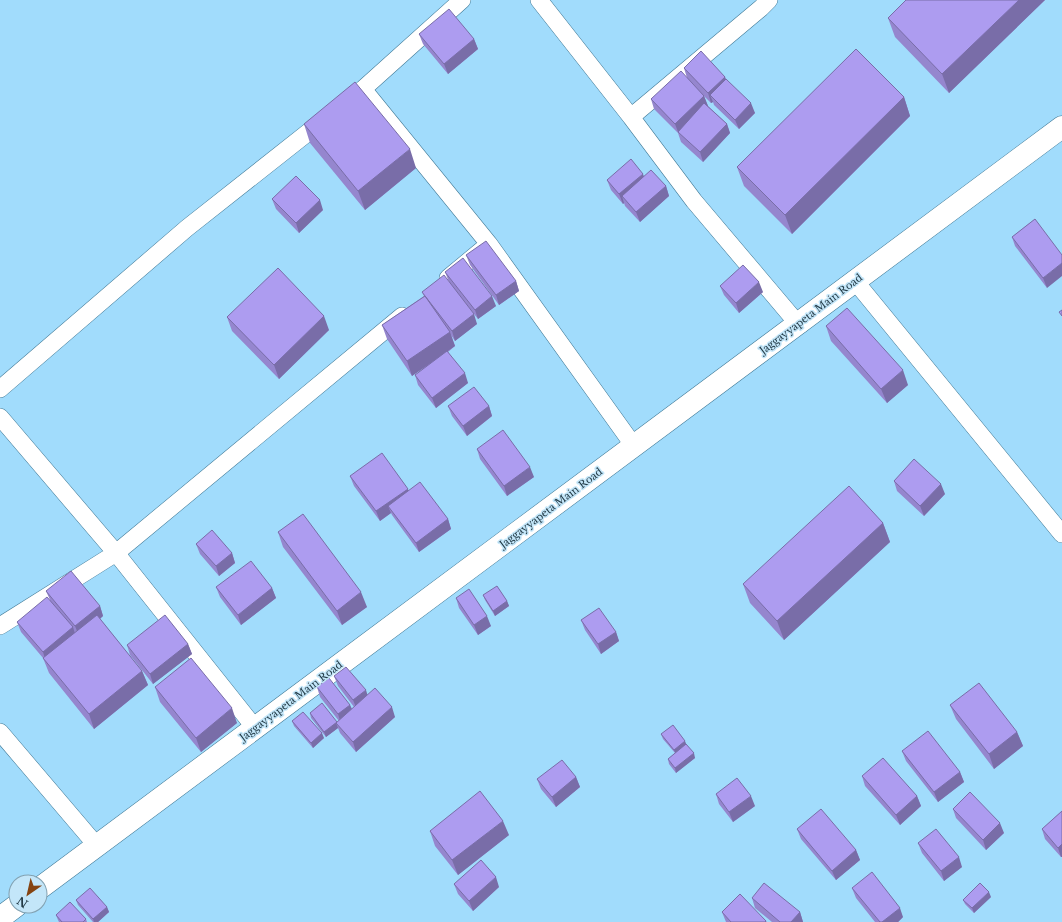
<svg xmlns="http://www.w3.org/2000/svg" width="1062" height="922" viewBox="0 0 1062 922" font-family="'Libre Baskerville',serif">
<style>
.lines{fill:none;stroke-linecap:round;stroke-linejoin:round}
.minor-casing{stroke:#417a97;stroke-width:18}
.secondary-casing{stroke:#417a97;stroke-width:23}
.minor{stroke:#fff;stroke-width:17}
.secondary{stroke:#fff;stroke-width:22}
.wall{fill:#9586ce}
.shaded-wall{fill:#796da8}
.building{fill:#ad9cf0;stroke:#796da8}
.labels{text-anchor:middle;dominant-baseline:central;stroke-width:3;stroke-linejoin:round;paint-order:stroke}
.street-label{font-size:10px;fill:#233b47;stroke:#c3e6f9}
</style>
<rect width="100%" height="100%" fill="#a1dcfc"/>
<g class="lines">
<defs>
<path id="minor" d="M539,0l92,117 63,84 104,123 2,1
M363,89l126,155 145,202
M344,104l19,-15 99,-89
M631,117l130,-109 8,-8
M448,278l41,-34
M855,281l207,253
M0,389l187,-161 138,-109
M0,417l116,136 139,175
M0,626l116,-73 286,-237
M0,732l97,114"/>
<path id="secondary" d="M40,888l1022,-761
M0,918l16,-12"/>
</defs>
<use href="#minor" class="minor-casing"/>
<use href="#secondary" class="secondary-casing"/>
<use href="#minor" class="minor"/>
<use href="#secondary" class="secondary"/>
</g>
<path class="wall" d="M906,0h139l-96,93 -54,-56 -7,-19z
M419,34l55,5 4,10 -30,25 -25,-30z
M684,68l41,9 1,2 29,34 -16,16 -25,-24 -1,-3 -2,1 -7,-7 4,10 19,18 3,9 -27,29 -22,-20 -3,-9 -24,-24 -3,-10 36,-21z
M904,97l6,19 -118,118 -48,-48 -7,-19z
M304,124l112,44 -51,42 -55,-67z
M644,176l22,10 3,10 -29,26 -15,-16 -1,-3 -1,1 -12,-14 -4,-10z
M272,199l51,11 -24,23 -23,-24z
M1035,219l12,69 -32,-42 -3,-9z
M466,255l50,26 3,10 -20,14 -29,-40z
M445,272l51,34 -18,13 -27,-34 26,39 -22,17 -4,-6 4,11 -7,6 20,31 -32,25 -18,-23 -3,-10 11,-9 -14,10 -25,-37 -5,-14 42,-29 -2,-4 27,-10z
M720,286l43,6 -24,21 -15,-18z
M227,317l102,13 -50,49 -47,-48z
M826,326l82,59 -21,18 -56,-62z
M448,406h41l3,10 -25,20 -15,-20z
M477,449l57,28 -27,19 -27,-37z
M350,476l58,14 40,29 3,10 -32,23 -27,-37 -1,-2 -11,8 -26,-35z
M894,481l51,13 -21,22 -27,-25z
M883,523l7,19 -106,98 -34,-37 -7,-19z
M278,532l89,75 -25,18 -59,-78z
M196,544l36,9 3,10 -16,13 -19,-22z
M216,587l56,1 4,10 -35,27 -21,-28z
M46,591l54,15 3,10 -3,3 42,52 6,14 -54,44 -45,-56 -6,-15 -22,-26 -4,-10 33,-22z
M483,595l24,6 2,5 -14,10 -10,-16z
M456,598l35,28 -13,9 -19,-27z
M581,620l35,12 3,9 -18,13 -16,-24z
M188,644l4,10 -39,30 -23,-29 -3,-10z
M334,676l33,19 28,22 -39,35 -16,-19 -2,-5 -12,9 -15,-19 -1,-5 27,10 2,-2 -19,-24 -3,-10 33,18 2,4 2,-2 -16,-21z
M155,687l82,36 -36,29 -41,-50z
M950,705l67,27 6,14 -29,23 -38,-50z
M292,721l32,17 -11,10 -19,-22z
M661,734l25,10 9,14 -19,15 -7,-9 -1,-5 7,-6 -12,-14z
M902,751l58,21 4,10 -26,20 -32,-41z
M862,776l55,20 4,10 -21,19 -35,-39z
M576,777l4,10 -24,20 -15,-18 -4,-10z
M716,794l39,12 -22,16 -14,-18z
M953,809l51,24 -18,17 -30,-32z
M1062,811v46h-1l-16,-18 -3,-10z
M797,829l59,21 4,10 -24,20 -35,-41z
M430,831l79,4 -51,40 -23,-29z
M918,843l44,24 -18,14 -22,-28z
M454,884l45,3 -26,24 -15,-17z
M852,888l51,29 -5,5h-23l-19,-24z
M991,897l-17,16 -9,-9 -2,-4z
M752,898l48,14 3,10h-31l-17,-14z
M76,900l31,7 2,5 -11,10h-5l-15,-17z
M722,912l44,9 1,1h-41z
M56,915l30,4 1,3h-28l-1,-2z"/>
<path class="shaded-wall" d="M1019,0h26l-96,93 -7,-19z
M474,39l4,10 -30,25 -4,-10z
M725,77l3,9 -18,9 3,7 -2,1 -3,-10z
M704,96l4,10 -30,26 -3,-8z
M904,97l6,19 -118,118 -7,-19z
M751,103l4,10 -16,16 -4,-9z
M727,124l3,9 -27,29 -3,-10z
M410,149l6,19 -51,42 -7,-19z
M643,174l4,10 -25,12 2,7 -1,1 -4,-10z
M666,186l3,10 -29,26 -4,-10z
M320,200l3,10 -24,23 -3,-10z
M1062,263v13l-15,12 -4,-10z
M516,281l3,10 -20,14 -3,-10z
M759,282l4,10 -24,21 -3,-10z
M492,296l4,10 -18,13 -3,-9z
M474,314l3,10 -22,17 -3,-10z
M324,316l5,14 -50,49 -5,-14z
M450,332l5,14 -43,30 -5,-15z
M903,370l5,15 -21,18 -6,-14z
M465,373l3,10 -32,25 -4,-10z
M489,406l3,10 -25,20 -4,-10z
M530,467l4,10 -27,19 -3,-10z
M941,484l4,10 -21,22 -4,-10z
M408,489l3,9 -23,8 3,7 -11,8 -4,-10z
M448,519l3,10 -32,23 -3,-9z
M883,523l7,19 -106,98 -7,-19z
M232,553l3,10 -16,13 -3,-10z
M272,588l4,10 -35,27 -3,-10z
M361,592l6,15 -25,18 -5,-14z
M507,601l2,5 -14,10 -2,-5z
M100,606l3,10 -24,20 -4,-10z
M487,616l4,10 -13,9 -4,-10z
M73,627l3,10 -30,25 -3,-10z
M616,632l3,9 -18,13 -3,-10z
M188,644l4,10 -39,30 -3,-10z
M142,671l6,14 -54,44 -5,-15z
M366,690l3,10 -12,10 -4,-10z
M350,705l4,9 -13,10 -3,-10z
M392,707l3,10 -39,35 -3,-10z
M232,708l5,15 -36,29 -5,-14z
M337,722l-1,1 2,5 -12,9 -2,-5z
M1017,732l6,14 -29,23 -5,-15z
M322,733l2,5 -11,10 -2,-5z
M685,741l2,5 -11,9 -2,-5z
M694,753l1,5 -19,15 -1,-5z
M960,772l4,10 -26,20 -4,-10z
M576,777l4,10 -24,20 -4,-10z
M751,796l4,10 -22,16 -4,-10z
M917,796l4,10 -21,19 -4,-10z
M503,821l6,14 -51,40 -6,-15z
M1000,823l4,10 -18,17 -3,-10z
M1062,844v13h-1l-3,-9z
M856,850l4,10 -24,20 -4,-9z
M959,857l3,10 -18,14 -3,-10z
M496,877l3,10 -26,24 -4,-10z
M989,892l2,5 -17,16 -2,-5z
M107,907l2,5 -11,10h-4l-1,-3z
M900,908l3,9 -5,5h-16z
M800,912l3,10h-12z"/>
<path class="building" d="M906,0h113l-77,74 -54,-56z
M449,9l25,30 -30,25 -25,-30z
M856,49l48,48 -119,118 -48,-48z
M701,51l24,26 -17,16 -24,-25z
M681,71l23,25 -29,28 -24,-25z
M726,79l25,24 -16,17 -25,-25z
M355,82l55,67 -52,42 -54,-67z
M704,103l23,21 -27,28 -22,-20z
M631,159l12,15 -24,20 -12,-14z
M651,170l15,16 -30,26 -14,-16z
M296,176l24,24 -24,23 -24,-24z
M1035,219l27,36v8l-19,15 -31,-41z
M486,241l30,40 -20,14 -30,-40z
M463,258l29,38 -17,14 -30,-38z
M743,265l16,17 -23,21 -16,-17z
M278,268l46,48 -50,49 -47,-48z
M444,275l30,39 -22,17 -30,-39z
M425,296l25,36 -43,29 -25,-36z
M847,308l56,62 -22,19 -55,-63z
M1062,310v6l-3,-4z
M447,351l18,22 -33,25 -17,-23z
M474,387l15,19 -26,20 -15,-20z
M503,430l27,37 -26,19 -27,-37z
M382,453l26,36 -32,22 -26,-35z
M914,459l27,25 -21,22 -26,-25z
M420,482l28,37 -32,24 -28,-37z
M849,486l34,37 -106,98 -34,-37z
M303,514l58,78 -24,19 -59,-79z
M212,530l20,23 -16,13 -20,-22z
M251,561l21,27 -34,27 -22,-28z
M71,571l29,35 -25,20 -29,-35z
M497,586l10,15 -14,10 -10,-16z
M469,589l18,27 -13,9 -18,-27z
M47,597l26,30 -30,25 -26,-30z
M599,608l17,24 -18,12 -17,-24z
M97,615l45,56 -53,43 -46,-56z
M165,615l23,29 -38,30 -23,-29z
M191,658l41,50 -36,30 -41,-51z
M346,667l20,23 -13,10 -19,-24z
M329,678l21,27 -12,9 -21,-27z
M979,683l38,49 -28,22 -39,-49z
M375,688l17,19 -39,35 -17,-19z
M322,703l15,19 -13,10 -14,-19z
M303,712l19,21 -11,10 -19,-22z
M673,725l12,16 -11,9 -13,-16z
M928,731l32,41 -26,20 -32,-41z
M686,744l8,9 -19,15 -7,-9z
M883,758l34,38 -21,19 -34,-39z
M562,760l14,17 -24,20 -15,-18z
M737,778l14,18 -22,16 -13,-18z
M480,791l23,30 -51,39 -22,-29z
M970,792l30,31 -17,17 -30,-31z
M821,809l35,41 -24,21 -35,-42z
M1062,811v33l-4,4 -16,-19z
M936,829l23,28 -18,14 -23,-28z
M481,860l15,17 -27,24 -15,-17z
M872,872l28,36 -18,14h-2l-28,-34z
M764,883l36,29 -9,10h-11l-28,-24z
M980,883l9,9 -17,16 -9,-8z
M90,888l17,19 -14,12 -17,-19z
M740,894l26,27 -1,1h-34l-9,-10z
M70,902l16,17 -3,3h-21l-6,-7z"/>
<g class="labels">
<g class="street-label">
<text transform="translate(811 314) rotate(-37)">Jaggayyapeta Main Road</text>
<text transform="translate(551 508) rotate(-37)">Jaggayyapeta Main Road</text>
<text transform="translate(291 701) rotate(-37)">Jaggayyapeta Main Road</text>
</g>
</g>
<g transform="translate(28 894) rotate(214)"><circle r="19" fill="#c3e6f9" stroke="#83a2b2"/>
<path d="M0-3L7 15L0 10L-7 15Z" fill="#854311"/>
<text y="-6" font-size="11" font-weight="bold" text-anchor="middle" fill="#233b47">N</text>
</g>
</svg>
